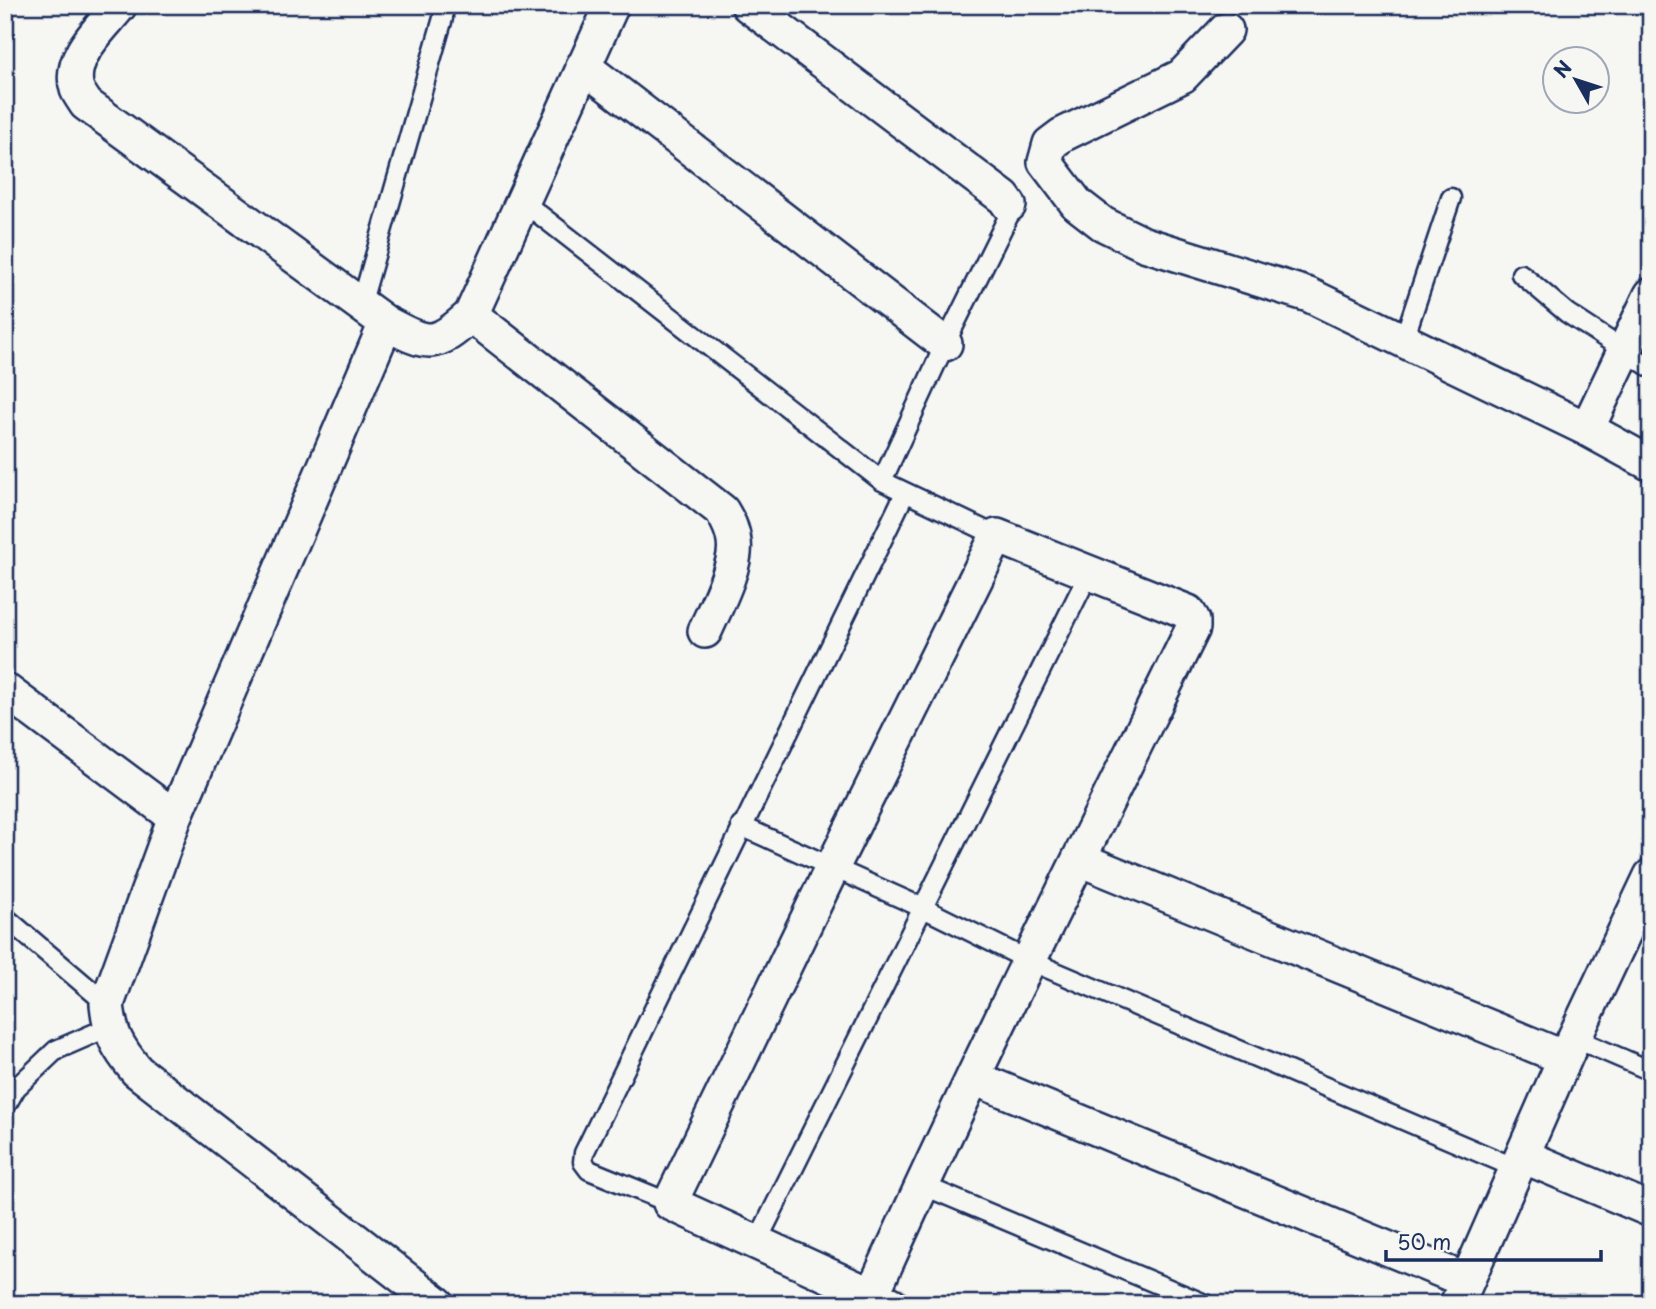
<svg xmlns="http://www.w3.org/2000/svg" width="1656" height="1309" viewBox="0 0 1656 1309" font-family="'Playpen Sans',sans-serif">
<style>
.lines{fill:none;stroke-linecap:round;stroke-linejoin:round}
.lane-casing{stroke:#1b2f5e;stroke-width:23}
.street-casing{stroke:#1b2f5e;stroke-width:38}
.lane{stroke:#f6f6f2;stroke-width:18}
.street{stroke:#f6f6f2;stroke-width:33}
</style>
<rect width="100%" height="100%" fill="#f6f6f2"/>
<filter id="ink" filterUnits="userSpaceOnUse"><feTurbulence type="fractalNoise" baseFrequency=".0143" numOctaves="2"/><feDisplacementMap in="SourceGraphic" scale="14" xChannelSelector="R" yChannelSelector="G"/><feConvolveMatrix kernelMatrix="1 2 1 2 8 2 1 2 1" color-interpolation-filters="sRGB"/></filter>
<g filter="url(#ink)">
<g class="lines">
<defs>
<path id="lane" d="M522,201l360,280
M1521,274l46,39 84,55
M361,305l82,-287v-13
M1403,342l48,-144
M997,536l-115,-55 63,-137 65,-131 -1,-8
M741,826l182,82 105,52 490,209
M5,917l102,87
M1574,1038l77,33
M5,1107l11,-19 40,-38 53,-23
M922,1185l283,119
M670,1203l-81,-33 -6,-8 1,-9 321,-660
M757,1242l332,-669"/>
<path id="street" d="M120,5c-17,22 -53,52 -43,84 2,5 6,10 9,15l300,219c42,22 48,26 85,-8l141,-310
M748,5l256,193 5,7
M1226,30l-44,46 -120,59 -12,9 -5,18 32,42 26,20 41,20 165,51 278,134 64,35
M583,66l362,278
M471,315l251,196c6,10 11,19 12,31 4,23 -19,66 -29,89
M386,323l-211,494 -68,187c3,30 10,43 30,67l301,233
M1587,429l64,-134
M5,690l170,127
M1079,859l486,199
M974,1078l493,203
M1523,1156l128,54
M872,1295c101,-225 212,-446 321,-667v-8l-5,-8 -191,-76 -165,332 -162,335 221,101
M1457,1304l108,-246 86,-182"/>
</defs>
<use href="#lane" class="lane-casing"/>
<use href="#street" class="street-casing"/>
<use href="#lane" class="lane"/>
<use href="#street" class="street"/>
</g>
</g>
<rect width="1656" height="1309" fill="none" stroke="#f6f6f2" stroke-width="28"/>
<rect x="14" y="14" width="1628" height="1281" fill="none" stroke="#1b2f5e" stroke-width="2.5" filter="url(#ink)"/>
<g transform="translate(1576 80) rotate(309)"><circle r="33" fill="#f6f6f2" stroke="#9ea6b7" stroke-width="2"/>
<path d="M0-5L12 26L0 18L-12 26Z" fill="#1b2f5e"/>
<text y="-10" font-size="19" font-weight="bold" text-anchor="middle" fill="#1b2f5e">N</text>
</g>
<path d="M1386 1250v10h215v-10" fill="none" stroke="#1b2f5e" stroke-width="3.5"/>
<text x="1397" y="1250" font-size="21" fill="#1b2f5e" stroke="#f6f6f2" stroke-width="5" paint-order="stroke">50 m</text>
</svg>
